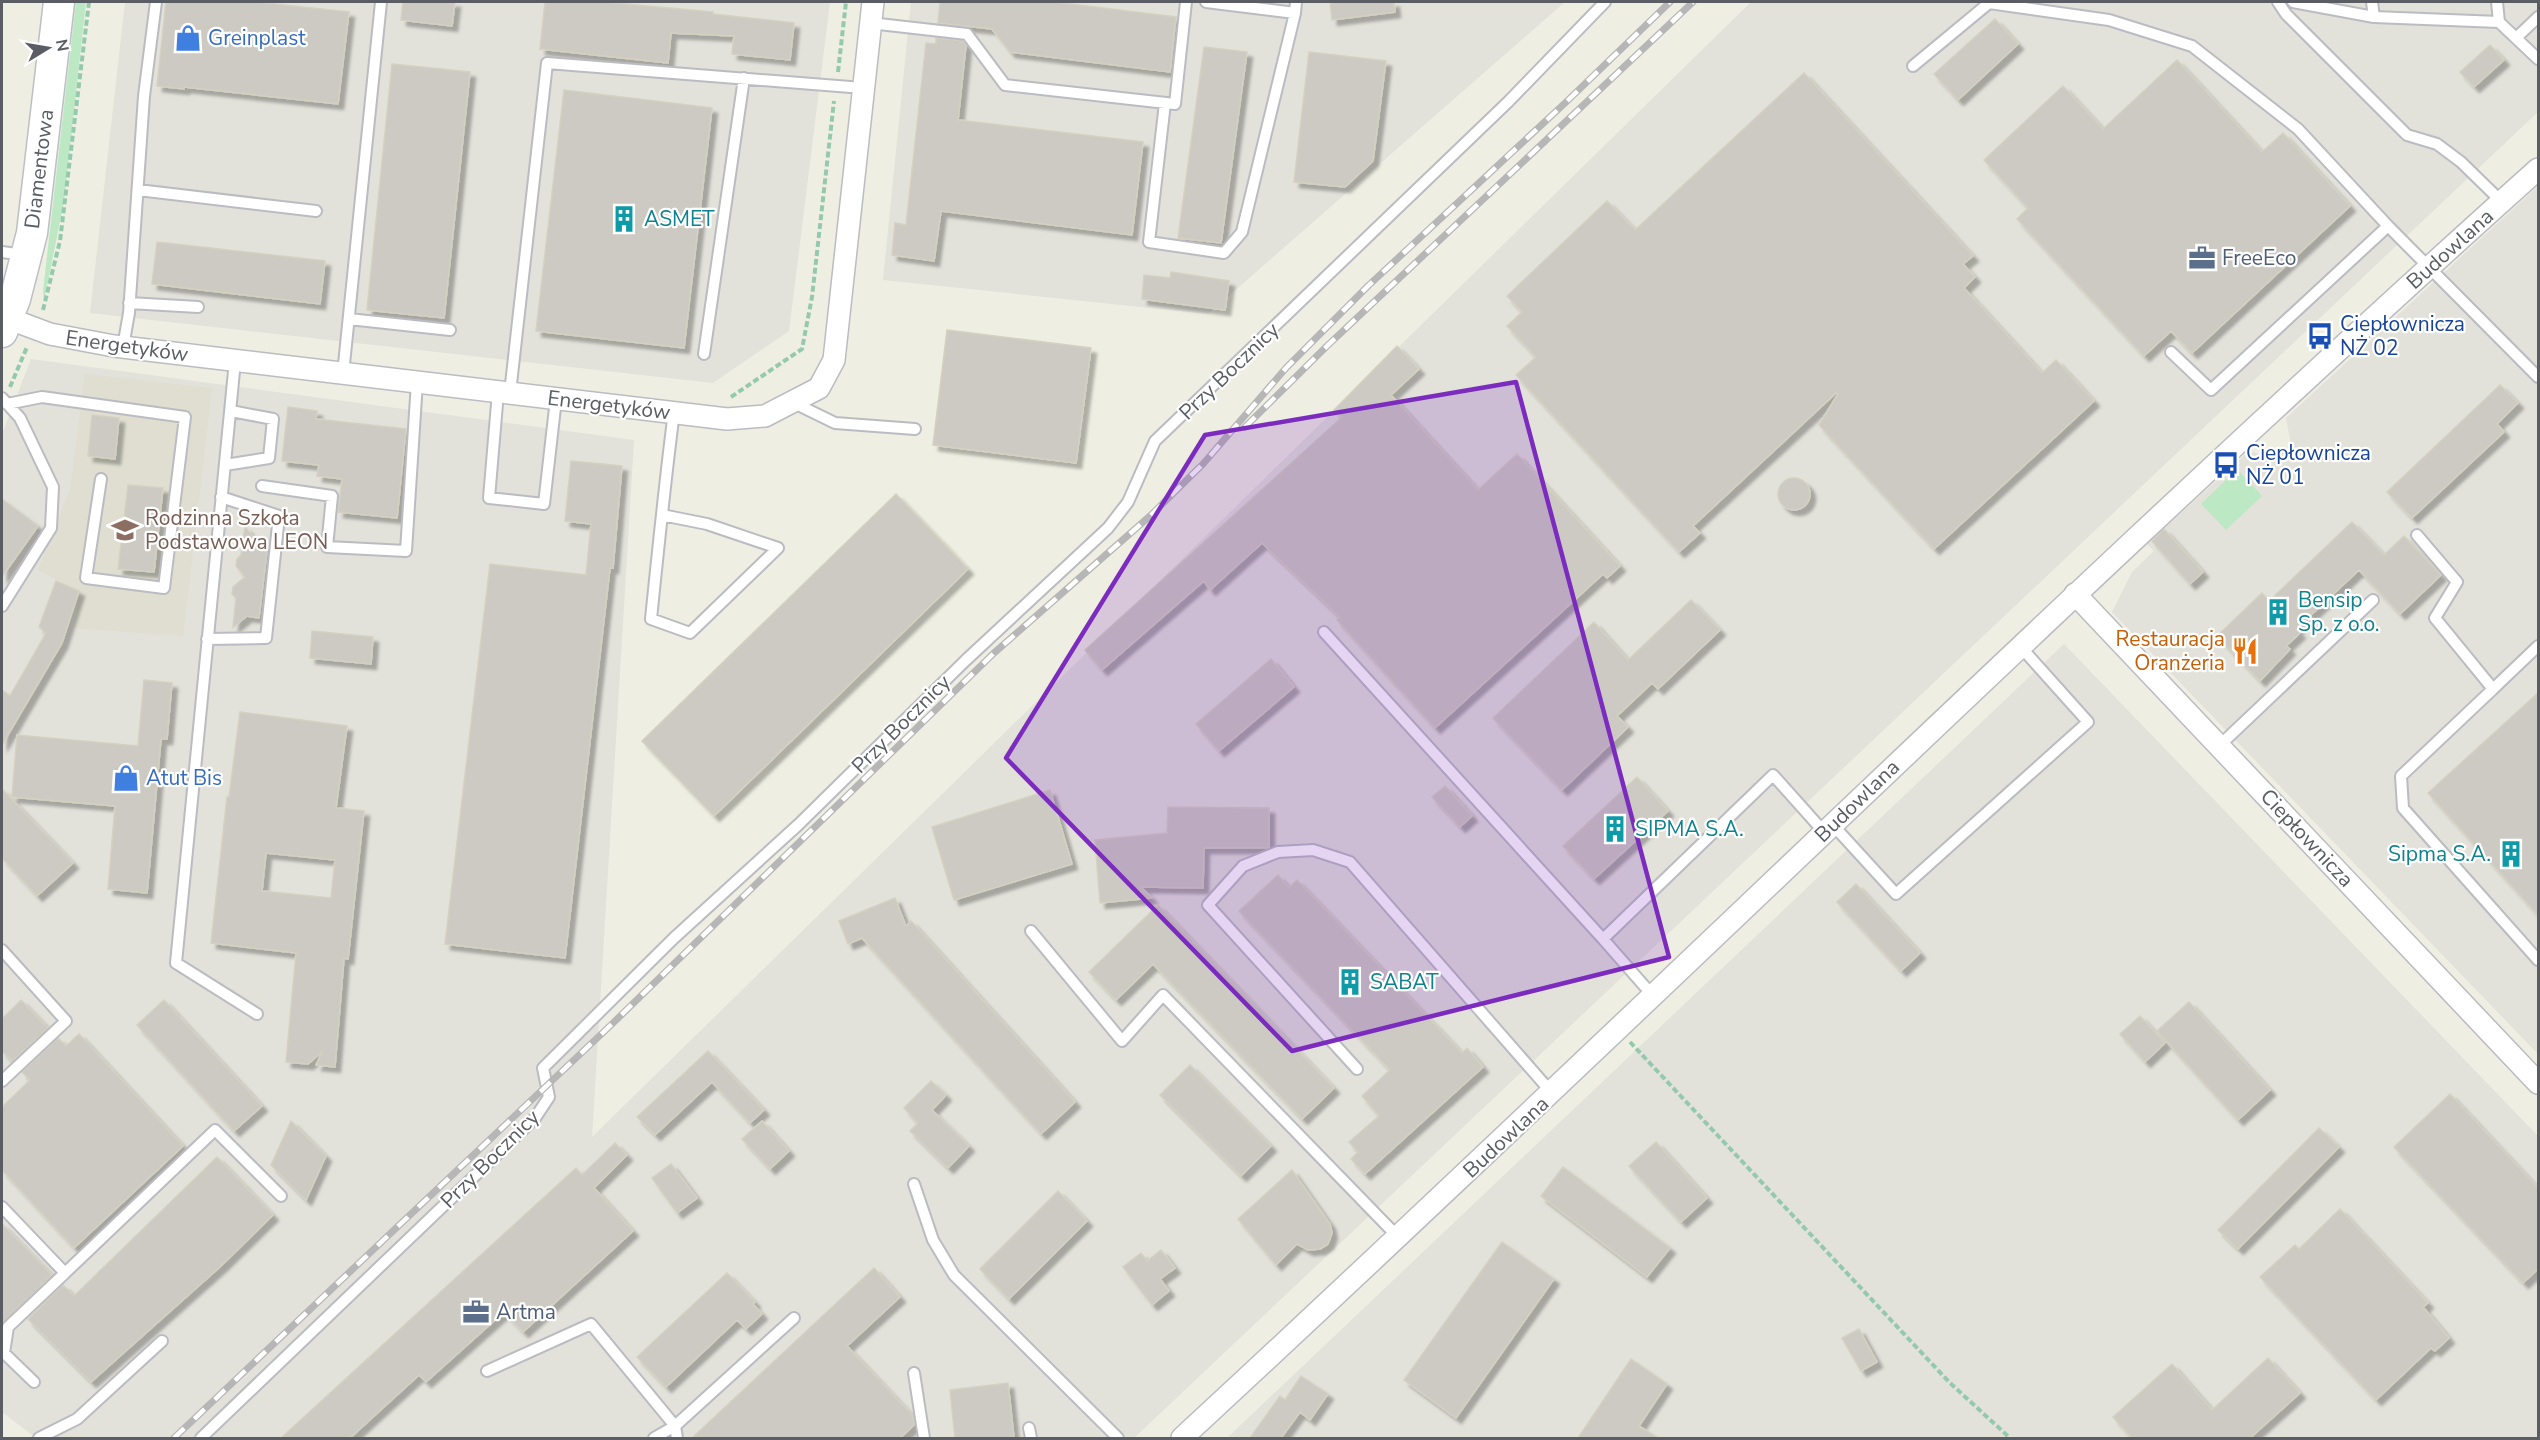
<svg xmlns="http://www.w3.org/2000/svg" width="2540" height="1440" viewBox="0 0 2540 1440" font-family="'Nunito Sans',sans-serif">
<style>
.industrial{fill:#e2e1da}
.education{fill:#dfded1}
.green{fill:#bde8c4}
.building{fill:#cccac2;stroke:#d4d1c0;stroke-width:1.5;fill-rule:evenodd;filter:url(#shadow)}
.lines{fill:none;stroke-linecap:round;stroke-linejoin:round}
.lane-casing{stroke:#babcc2;stroke-width:14}
.street-casing{stroke:#babcc2;stroke-width:24}
.secondary-casing{stroke:#bdbfc7;stroke-width:33}
.path{stroke:#95c9ad;stroke-width:4;stroke-dasharray:6 3;stroke-linecap:butt}
.lane{stroke:#fff;stroke-width:10}
.street{stroke:#fff;stroke-width:21}
.secondary{stroke:#fff;stroke-width:30}
.rail-casing{stroke:#b6b6b7;stroke-width:7}
.rail{stroke:#fff;stroke-width:4.5;stroke-dasharray:14;stroke-linecap:butt}
.marked{fill:#7b2cbf;fill-opacity:0.2;stroke:#7b2cbf;stroke-width:4.5;stroke-linejoin:round}
.labels{text-anchor:middle;dominant-baseline:central;stroke-width:4.5;stroke-linejoin:round;paint-order:stroke}
.shop-label{font-size:21px;fill:#366cbe;stroke:#fff;text-anchor:start}
.street-label{font-size:21px;fill:#5b5d64;stroke:#fff}
.culture-label{font-size:21px;fill:#0d838f;stroke:#fff;text-anchor:start}
.service-label{font-size:21px;fill:#4e5e75;stroke:#fff;text-anchor:start}
.transit-label{font-size:21px;fill:#164399;stroke:#fff;text-anchor:start}
.education-label{font-size:21px;fill:#785e54;stroke:#fff;text-anchor:start}
.food-label{font-size:21px;fill:#c56008;stroke:#fff;text-anchor:end}
</style>
<defs>
<filter id="shadow"><feDropShadow dx="5.5" dy="5.5" stdDeviation="1.5" flood-color="#0004"/></filter>
</defs>
<rect width="100%" height="100%" fill="#efeee2"/>
<path class="industrial" d="M125,2h705l-41,329 -76,52 -623,-70z
M911,2h654l-357,312 -325,-34z
M1751,2h787v110l-1404,1326h-1098l-34,-26v-978l29,-75 603,81 -42,697z
M2538,186v868l-426,-442 20,-40 22,-21 -7,-7 102,-93 24,7 18,-14 -5,-26z
M2064,644l474,492v302h-1311z"/>
<path class="education" d="M85,374l127,14 -29,248 -109,-8 5,-37 -41,-21 32,-80z"/>
<path class="green" d="M76,2h10l-22,200 -20,99 -1,-10z
M2237,469l25,27 -36,34 -25,-26z"/>
<path class="building" d="M166,2h90l93,10 -11,92 -154,-17v2l-27,-3z
M403,2h52l-3,24 -51,-6z
M545,2h59l109,10v2l81,9 -4,37 -58,-6 2,-18 -63,-3 -3,30 -128,-14z
M940,2h115l121,15 -6,55 -160,-20 -18,-23 -54,-6z
M1330,2h64l1,10 -63,8z
M1995,19l23,25 -60,56 -24,-26z
M936,38l27,3 3,4 -8,75 185,22 -11,93 -191,-24 -7,50 -42,-6 3,-32 11,2 20,-182 10,1z
M2490,45l14,15 -30,27 -14,-15z
M1204,47l43,5 -26,191 -43,-5z
M1309,52l77,9 -13,100 -28,26 -51,-5z
M2177,60l85,92 21,-19 67,73 -158,147 -21,-22 -27,25 -127,-137 11,-11 -44,-48 79,-74 40,43z
M392,64l78,8 -26,246 -77,-8z
M1804,73l169,183 -10,8 12,13 -11,11 78,85 14,-13 38,41 -160,148 -115,-124 19,-31 -2,-1 -143,133 7,7 -21,19 -163,-177 20,-18 -29,-31 15,-14 -15,-16 100,-95 28,29z
M564,90l148,18 -28,240 -148,-17z
M157,242l168,19 -5,43 -168,-20z
M1171,272l58,9 -4,29 -83,-11 2,-24 26,3z
M947,330l144,18 -15,115 -143,-18z
M1397,346l22,23 -28,26 87,95 39,-36 103,112 -13,12 -4,-4 -168,154 -98,-108 3,-3 -78,-74 -52,47 -6,-9 -102,89 -17,-20 257,-233 -8,-7z
M2500,385l18,18 -21,21 7,8 -92,86 -25,-26z
M288,407l29,4 -1,8 90,10 -9,89 -59,-6 4,-33 -25,-3 2,-11 -37,-4z
M92,415l27,3 -4,41 -27,-3z
M571,461l51,5 -9,102h-3l-45,390 -120,-14 45,-380 96,11 5,-51 -26,-3z
M1778 494a16 16 0 1 1 32 0a16 16 0 1 1-32 0Z
M128,485l35,3 -9,84 -36,-3z
M896,494l72,75 -254,247 -72,-75z
M2,499l36,27 -36,51z
M2352,522l32,33 20,-19 37,39 -41,39 -41,-44 -63,59 4,4 -14,13 4,3 -30,32 -43,-45 45,-43 7,8z
M245,527l11,13 12,2 -9,76 -12,-2 -14,11 3,-29 -4,-4 1,-7 12,-10 -9,-11 1,-7 4,-4z
M2164,529l39,43 -13,12 -38,-43z
M56,581l23,10 -17,52 -60,102v-55l8,6 36,-63 -7,-6z
M1691,600l29,30 -62,59 -6,-6 -35,33 11,11 -66,63 -69,-72 101,-96 34,38z
M312,631l61,6 -2,27 -61,-6z
M1271,659l23,28 -75,64 -23,-27z
M144,680l28,3 -5,56h-6l-14,154 -39,-4 7,-83 -103,-9 5,-62 121,11z
M2538,693v222l-110,-122z
M240,712l107,14 -11,82 28,3 -16,148 -4,-1 -9,109 -19,-2 6,-13 -14,12 -22,-2 10,-109 -85,-10 16,-146h2zM266,853l69,7 -4,38 -69,-7z
M1637,777l31,34 -74,68 -31,-33z
M1445,786l27,30 -12,11 -28,-30z
M2,789l71,74 -36,33 -35,-38z
M1050,790l22,74 -118,36 -22,-73z
M1168,807l101,1v40h-65l-1,40 -62,-1 11,11 -52,5 -5,-63 72,-7z
M1278,875l11,13 8,-8 165,173 5,-5 16,19 -118,107 -14,-15 7,-7 -9,-10 30,-26 -17,-20 28,-26 -151,-159z
M1856,884l64,69 -19,18 -64,-69z
M895,898l11,28 5,-5 164,181 -34,32 -179,-196 -14,6 -9,-23z
M1158,905l176,183 -32,31 -149,-155 -37,36 -27,-28z
M21,1000l27,28 -36,33 -10,-10v-32z
M164,1000l98,106 -28,25 -97,-106z
M2189,1002l81,88 -32,30 -81,-89z
M2140,1016l25,27 -20,19 -25,-28z
M79,1034l104,112 -109,102 -72,-78v-63l28,-27 -8,-8 36,-34 8,8z
M708,1051l56,59 -14,13 -38,-41 -57,53 -18,-18z
M1190,1065l81,81 -30,30 -81,-81z
M931,1081l15,14 -14,15 37,36 -21,22 -38,-37 8,-8 -14,-15z
M2450,1094l88,94v81l-15,14 -129,-136z
M291,1121l35,35 -20,44 -35,-35z
M762,1121l27,30 -19,18 -28,-30z
M2319,1128l20,19 -101,102 -20,-19z
M1656,1142l51,56 -26,24 -52,-56z
M615,1143l12,12 -33,33 39,43 -110,101 -19,-20 -78,70 -7,-7 -69,63h-69l295,-270 6,7z
M217,1157l56,58 -52,51 -130,116 -63,-63 35,-34 11,11z
M671,1164l26,34 -20,15 -25,-35z
M1563,1167l107,81 -23,29 -106,-81z
M1292,1170l38,54 2,9 -4,11 -8,5 -12,1 -11,-6 -21,21 -38,-46z
M1058,1191l29,30 -78,78 -29,-30z
M2340,1209l88,94 -5,4 26,31 -14,13 -4,-3 -55,52 -116,-123 35,-32 4,4z
M2,1224l50,51 -50,49z
M1502,1242l52,37 -98,139 -52,-38z
M1161,1250l14,18 -15,11 9,12 -17,14 -29,-38 18,-14 6,8z
M874,1268l26,29 -53,49 66,70 1,9 -14,13h-208z
M727,1273l28,29 -2,2 9,10 -16,15 -9,-9 -71,67 -29,-30z
M1859,1329l18,33 -16,9 -19,-33z
M2268,1358l32,35 -50,45h-118l-19,-21 59,-53 40,46z
M1631,1359l36,25 -28,42 19,12h-80z
M1301,1376l27,18 -18,26 -10,-8 -19,26h-31l30,-42 5,4z
M1008,1383l6,55h-59l-5,-48z"/>
<g class="lines">
<defs>
<path id="lane" d="M1206,2l89,11 1,-11
M2278,2l8,12 121,121 30,9 24,18 41,40
M2293,2l81,15
M2372,2l2,15 125,5 39,37
M2497,2l2,20
M870,23l97,11 38,51 170,19 11,-102
M2516,38l22,-21
M1913,66l76,-63 120,17 83,26 106,83 90,97 150,151
M1165,103l-16,139 75,11 18,-21 53,-219
M138,190l178,21
M2,252l22,3
M129,303l69,4
M349,319l101,11
M123,347l6,-34 15,-217 12,-94
M2171,352l40,38 177,-164
M704,354l40,-276
M235,361l-59,602 81,51
M343,374l38,-372
M498,392l-9,106 55,6 12,-105
M510,393l37,-330 316,25
M2,398l18,20 33,69 -2,41 -49,78
M792,402l43,21 80,6
M7,404l35,-7 143,20 -21,171 -78,-10 15,-99
M225,465l44,-7 4,-39 -42,-8
M262,486l70,10 -5,51 79,4 11,-169
M662,515l45,9 71,24 -88,85 -39,-14c7,-69 14,-138 23,-207
M2417,535l40,47 -22,36 58,71 45,-43
M1324,632l279,307 170,-164 51,57
M207,639l59,-1 13,-122 -58,-19
M2493,689l-92,87 2,32 135,152
M2219,746l154,-146
M1832,824l64,70 192,-172 -68,-76
M1031,931l91,110 41,-46 236,243
M1603,939l51,58
M2,950l64,71 -64,60
M1357,1069l-149,-164 35,-39 35,-14 35,-2 37,12 202,231
M914,1184l19,56 21,35 164,163
M2,1207l63,66 -57,54 -4,26 30,29
M65,1273l150,-143 66,66
M487,1371l104,-47 84,102 2,12
M914,1373l10,65
M1029,1428l2,10
M39,1438l38,-19 85,-78
M201,1438l334,-320 14,-21 -6,-29 131,-130 124,-113 168,-165 142,-132 20,-26 27,-61 353,-339 97,-100
M654,1438l21,-12 119,-108"/>
<path id="street" d="M7,318l43,16 64,12 613,73 38,-3 54,-28 15,-28 39,-358
M2075,594l463,489
M1182,1438c455,-420 895,-856 1356,-1269"/>
<path id="secondary" d="M2,332l13,-33 17,-66 27,-231"/>
</defs>
<use href="#lane" class="lane-casing"/>
<use href="#street" class="street-casing"/>
<use href="#secondary" class="secondary-casing"/>
<path class="path" d="M838,72l8,-70
M43,310l17,-69 29,-239
M10,387l17,-40
M731,397l71,-48 10,-52 22,-196
M1630,1042l320,341 60,55"/>
<use href="#lane" class="lane"/>
<use href="#street" class="street"/>
<use href="#secondary" class="secondary"/>
<defs>
<path id="rail" d="M1245,427l82,-81 366,-344
M174,1438l438,-414 382,-371 156,-137 53,-52 83,-96 83,-83 195,-181 106,-102"/>
</defs>
<use href="#rail" class="rail-casing"/>
<use href="#rail" class="rail"/>
</g>
<path class="marked" d="M1516,382l153,575 -377,94 -286,-293 199,-323z"/>
<defs>
<symbol id="shop-bare" viewBox="-9 -9 18 18"><path d="M-5-2.5h2.3a2.7 3.5 0 0 1 5.4 0H5L5.5 6h-11ZM-1.5-2.5h3a1.5 2.3 0 0 0-3 0Z" fill="#3f7fe0" stroke="#fff" stroke-width="2.5" paint-order="stroke"/></symbol>
<symbol id="building-bare" viewBox="-9 -9 18 18"><path d="M-4-6H4V6H1V3H-1V6H-4ZM-2.5-4.3h1.7v1.8h-1.7ZM.8-4.3h1.7v1.8H.8ZM-2.5-1h1.7V.8h-1.7ZM.8-1h1.7V.8H.8Z" fill="#0f9aa8" stroke="#fff" stroke-width="2.5" paint-order="stroke"/></symbol>
<symbol id="office-bare" viewBox="-9 -9 18 18"><path d="M-6-3h4V-5.5h4V-3h4V5H-6ZM-1-4.5V-3h2v-1.5ZM-6 0V1H6V0Z" fill="#5c6f8a" stroke="#fff" stroke-width="2.5" paint-order="stroke"/></symbol>
<symbol id="bus-bare" viewBox="-9 -9 18 18"><path d="M-5-6H5V4H4V6H2V4H-2V6H-4V4H-5ZM-3.5-4V0h7V-4ZM-3.5 1.2v1.5H-2V1.2ZM2 1.2v1.5H3.5V1.2Z" fill="#1a4fb4" stroke="#fff" stroke-width="2.5" paint-order="stroke"/></symbol>
<symbol id="school-bare" viewBox="-9 -9 18 18"><path d="M0-5L7-2L0 1L-7-2ZM-4 1L0 2.5L4 1V4Q0 6-4 4Z" fill="#8d6e63" stroke="#fff" stroke-width="2.5" paint-order="stroke"/></symbol>
<symbol id="restaurant-bare" viewBox="-9 -9 18 18"><path d="M-5-6h1v4h1v-4h1v4h1v-4h1v5L-1.5 .5V6h-2V.5L-5-1ZM5-6V6H3V1.5H1.5Q1.5-4 5-6Z" fill="#e8710a" stroke="#fff" stroke-width="2.5" paint-order="stroke"/></symbol>
</defs>
<g fill-rule="evenodd">
<use href="#shop-bare" x="169" y="19" width="38" height="38"/>
<use href="#building-bare" x="605" y="200" width="38" height="38"/>
<use href="#office-bare" x="2183" y="239" width="38" height="38"/>
<use href="#bus-bare" x="2301" y="317" width="38" height="38"/>
<use href="#bus-bare" x="2207" y="446" width="38" height="38"/>
<use href="#school-bare" x="106" y="511" width="38" height="38"/>
<use href="#building-bare" x="2259" y="593" width="38" height="38"/>
<use href="#restaurant-bare" x="2226" y="632" width="38" height="38"/>
<use href="#shop-bare" x="107" y="759" width="38" height="38"/>
<use href="#building-bare" x="1596" y="810" width="38" height="38"/>
<use href="#building-bare" x="2492" y="835" width="38" height="38"/>
<use href="#building-bare" x="1331" y="963" width="38" height="38"/>
<use href="#office-bare" x="457" y="1293" width="38" height="38"/>
</g>
<g class="labels">
<g class="shop-label">
<text x="208" y="38">Greinplast</text>
<text x="146" y="778">Atut Bis</text>
</g>
<g class="street-label">
<text transform="translate(39 169) rotate(-83)">Diamentowa</text>
<text transform="translate(2450 249) rotate(-42)">Budowlana</text>
<text transform="translate(127 346) rotate(8)">Energetyków</text>
<text transform="translate(1229 371) rotate(-44)">Przy Bocznicy</text>
<text transform="translate(609 405) rotate(7)">Energetyków</text>
<text transform="translate(901 724) rotate(-45)">Przy Bocznicy</text>
<text transform="translate(1857 801) rotate(-44)">Budowlana</text>
<text transform="translate(2307 838) rotate(47)">Ciepłownicza</text>
<text transform="translate(1506 1137) rotate(-43)">Budowlana</text>
<text transform="translate(490 1159) rotate(-45)">Przy Bocznicy</text>
</g>
<g class="culture-label">
<text x="644" y="219">ASMET</text>
<text x="2298" y="600">Bensip<tspan x="2298" dy="24">Sp. z o.o.</tspan></text>
<text x="1635" y="829">SIPMA S.A.</text>
<text x="2491" y="854" text-anchor="end">Sipma S.A.</text>
<text x="1370" y="982">SABAT</text>
</g>
<g class="service-label">
<text x="2222" y="258">FreeEco</text>
<text x="496" y="1312">Artma</text>
</g>
<g class="transit-label">
<text x="2340" y="324">Ciepłownicza<tspan x="2340" dy="24">NŻ 02</tspan></text>
<text x="2246" y="453">Ciepłownicza<tspan x="2246" dy="24">NŻ 01</tspan></text>
</g>
<g class="education-label">
<text x="145" y="518">Rodzinna Szkoła<tspan x="145" dy="24">Podstawowa LEON</tspan></text>
</g>
<g class="food-label">
<text x="2225" y="639">Restauracja<tspan x="2225" dy="24">Oranżeria</tspan></text>
</g>
</g>
<rect width="2540" height="1440" fill="none" stroke="#5b5d64" stroke-width="6"/>
<g transform="translate(48 48) rotate(79)" stroke="#ffffff" stroke-width="4.5" paint-order="stroke">
<path d="M0-4.5L10 22L0 15L-10 22Z" fill="#5b5d64"/>
<text y="-9" font-size="16" font-weight="bold" text-anchor="middle" fill="#5b5d64">N</text>
</g>
</svg>
